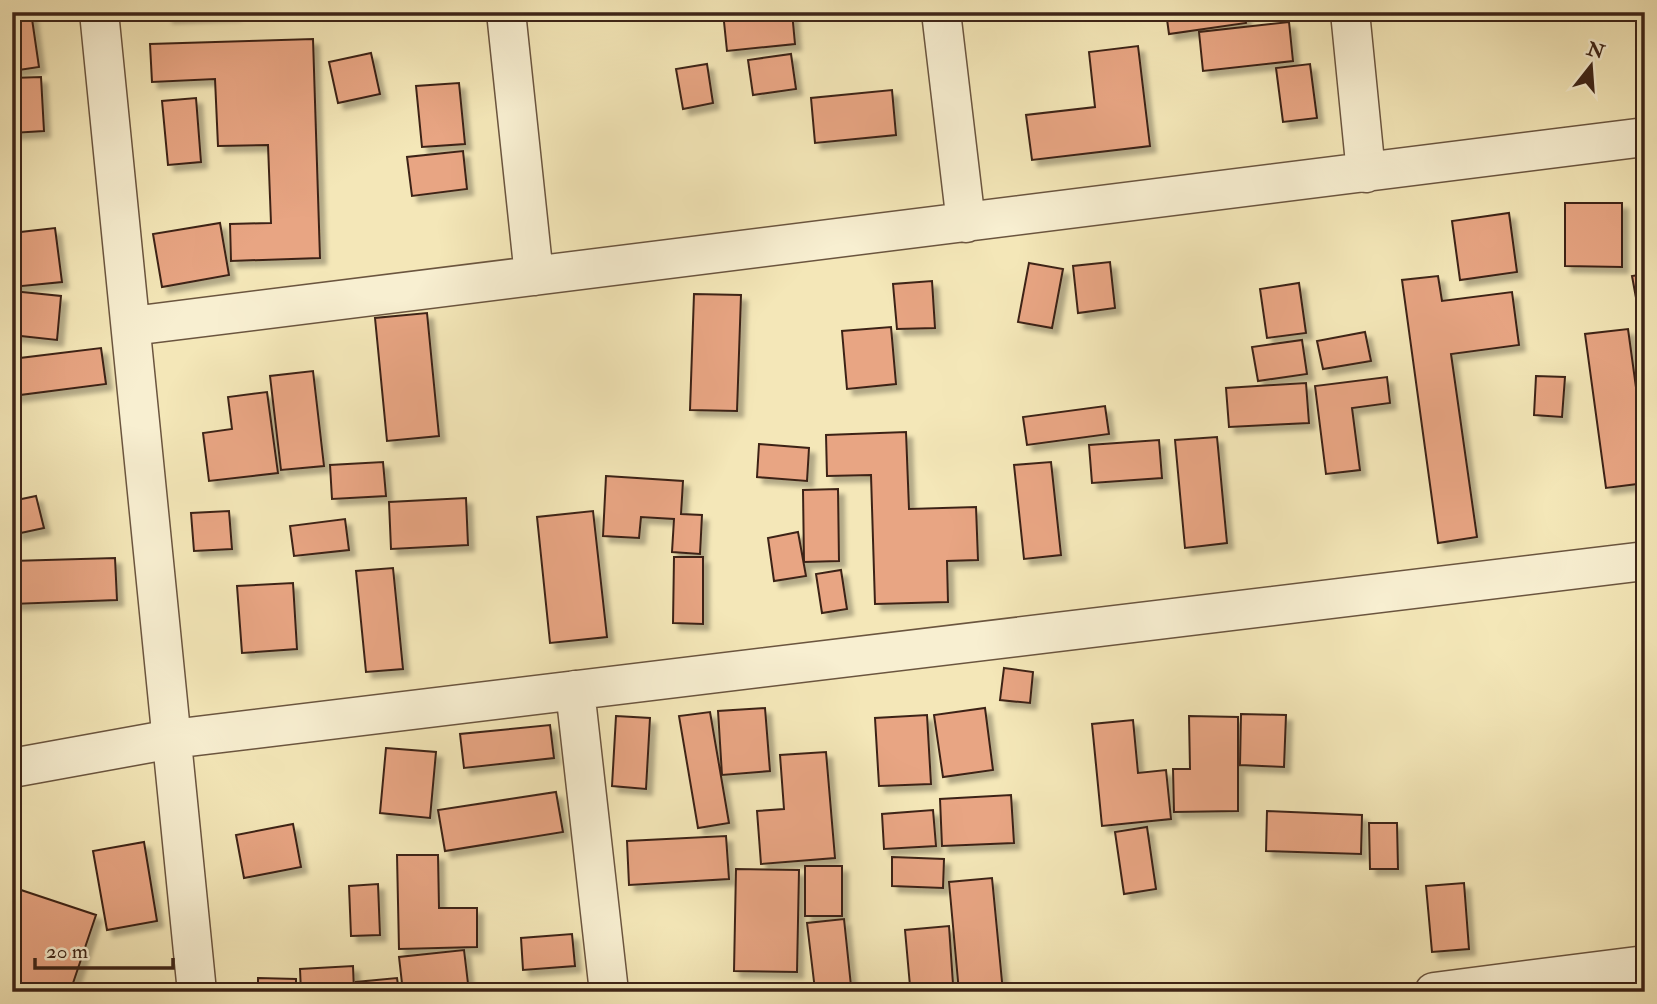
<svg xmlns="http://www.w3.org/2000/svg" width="1657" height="1004" viewBox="0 0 1657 1004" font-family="'IM FELL Double Pica',serif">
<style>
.building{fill:#e8a583;stroke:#3d2417;stroke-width:2;filter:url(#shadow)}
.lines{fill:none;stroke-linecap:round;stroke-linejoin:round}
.minor-casing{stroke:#6b553f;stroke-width:41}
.minor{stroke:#f8efd1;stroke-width:38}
</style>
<defs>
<filter id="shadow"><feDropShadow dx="6" dy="6" stdDeviation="2" flood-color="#0004"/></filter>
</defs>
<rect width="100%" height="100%" fill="#f4e7b8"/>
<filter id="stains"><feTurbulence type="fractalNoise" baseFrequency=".00286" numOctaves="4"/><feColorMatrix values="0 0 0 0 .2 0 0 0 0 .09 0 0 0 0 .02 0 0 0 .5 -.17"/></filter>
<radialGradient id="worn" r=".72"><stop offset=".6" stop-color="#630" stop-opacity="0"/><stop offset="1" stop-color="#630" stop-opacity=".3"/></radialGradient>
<path class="building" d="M31,12l8,55 -27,4v-58z
M167,12h68v2l-68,3z
M723,12h69l3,32 -68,7z
M1166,12h78l2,11 -77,11z
M1289,22l4,39 -90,10 -4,-39z
M313,39l7,219 -89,3 -1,-37 41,-1 -3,-78 -50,1 -3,-67 -63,3 -2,-38z
M1138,46l12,100 -118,14 -6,-45 69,-8 -6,-55z
M371,53l9,41 -42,9 -9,-41z
M791,54l5,35 -43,6 -5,-35z
M707,64l6,39 -30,6 -7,-40z
M1310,64l7,54 -34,4 -7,-54z
M41,77l3,54 -32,2v-55z
M459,83l6,61 -43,3 -6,-61z
M892,90l4,45 -81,8 -4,-45z
M196,98l5,64 -33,3 -6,-64z
M463,151l4,38 -55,7 -5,-39z
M1565,203h57v64l-57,-1z
M1509,213l8,59 -57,8 -8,-59z
M220,223l9,52 -67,12 -9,-53z
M55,228l7,54 -50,5v-54z
M1110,262l5,46 -37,5 -5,-47z
M1029,263l34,6 -11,59 -34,-6z
M1645,274v51h-4l-9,-49z
M1438,276l4,25 70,-9 7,53 -68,9 26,183 -39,6 -36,-263z
M932,281l3,47 -38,1 -4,-45z
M1299,283l7,50 -39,5 -7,-49z
M12,291l49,5 -4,44 -45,-5z
M694,294l47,1 -4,116 -47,-1z
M427,313l12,123 -52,5 -12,-123z
M891,327l5,57 -49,5 -5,-58z
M1628,329l17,124v30l-39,5 -21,-154z
M1365,332l6,29 -48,8 -6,-28z
M1645,335v52l-8,-51z
M1302,340l5,34 -49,7 -6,-34z
M101,348l5,36 -94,12v-37z
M313,371l11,95 -43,4 -11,-94z
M1536,376l29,1 -3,40 -28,-2z
M1387,377l3,26 -38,5 8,62 -34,4 -11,-88z
M1306,383l3,40 -80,4 -3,-39z
M267,392l11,81 -69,8 -6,-48 29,-4 -4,-32z
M1105,406l4,28 -82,11 -4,-28z
M906,432l3,77 67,-2 2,53 -31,1 1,41 -73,2 -4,-129 -44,1 -1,-41z
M1217,437l10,106 -42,5 -10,-108z
M1159,440l3,38 -70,5 -3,-38z
M759,444l50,4 -2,33 -50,-4z
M383,462l3,34 -54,3 -2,-34z
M1051,462l10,93 -37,4 -10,-94z
M606,476l77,5 -2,33 21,1 -2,39 -28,-2 2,-33 -33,-2 -2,21 -36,-2z
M838,489l1,72 -35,1 -1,-72z
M36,496l8,32 -28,6 -4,-33z
M466,498l2,47 -77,4 -2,-47z
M229,511l3,38 -38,2 -3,-38z
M593,511l14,126 -57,6 -13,-126z
M345,519l4,31 -55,6 -4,-30z
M798,532l8,44 -32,5 -6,-43z
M674,557h29v67l-30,-1z
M115,558l2,42 -105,4v-43z
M393,568l10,101 -37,3 -10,-101z
M841,570l6,39 -25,4 -6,-39z
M293,583l4,66 -55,4 -5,-67z
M1004,668l29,4 -3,31 -30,-3z
M765,708l5,63 -48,4 -4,-64z
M985,708l8,62 -50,7 -9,-62z
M710,712l19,111 -31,5 -19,-112z
M1241,714l45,1 -2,52 -44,-2z
M927,715l4,69 -52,2 -4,-68z
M616,716l34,2 -4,71 -34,-3z
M1189,716l49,1v94l-64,1 -1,-43h17z
M1133,720l5,53 28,-3 5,49 -69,7 -10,-102z
M550,725l4,33 -90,10 -4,-34z
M386,748l50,4 -6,66 -50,-5z
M826,752l9,106 -74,6 -4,-53 27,-2 -4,-54z
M556,792l7,40 -118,19 -7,-41z
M1011,795l3,48 -72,3 -2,-47z
M933,810l3,36 -52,3 -2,-35z
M1267,811l95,4 -1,39 -95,-3z
M1369,823h28l1,46h-28z
M293,824l8,43 -57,11 -8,-43z
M1147,827l9,62 -32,5 -9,-62z
M726,836l3,43 -100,6 -2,-44z
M144,842l13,79 -50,9 -14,-79z
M397,855h41l1,53h38v39l-78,2z
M892,857l52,2 -1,29 -51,-2z
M805,866h37v50h-37z
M736,869l63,1 -2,102 -63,-1z
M992,878l11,114h-44l-10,-110z
M1464,883l5,66 -37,3 -6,-66z
M378,884l2,51 -29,1 -2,-50z
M12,887l84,28 -26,77h-58z
M844,919l7,67 -36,4 -8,-67z
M949,926l4,58 -43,2 -5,-56z
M572,934l3,32 -52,4 -2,-32z
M464,950l5,42h-66l-4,-35z
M353,966l1,26h-53l-1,-23z
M258,978l38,1v13h-38z
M397,978l2,14h-42l-1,-10z"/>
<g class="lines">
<defs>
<path id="minor" d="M99,12l98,980
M506,12l28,264
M941,12l25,211
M1350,12l16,161
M132,326l1513,-189
M575,690l34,302
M12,768l160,-29 1473,-178
M1434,992l211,-27"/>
</defs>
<use href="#minor" class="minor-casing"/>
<use href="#minor" class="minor"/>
</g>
<rect width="1657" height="1004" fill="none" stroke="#f4e7b8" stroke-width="42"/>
<rect x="14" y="14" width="1629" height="976" fill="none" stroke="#3d2417" stroke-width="3.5"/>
<rect x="21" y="21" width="1615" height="962" fill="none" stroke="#3d2417" stroke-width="2"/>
<g transform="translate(1591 66) rotate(17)" stroke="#f8efd1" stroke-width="5" paint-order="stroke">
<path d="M0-5L12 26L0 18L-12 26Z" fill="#3d2417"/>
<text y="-10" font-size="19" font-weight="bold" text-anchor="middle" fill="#3d2417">N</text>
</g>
<path d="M35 958v10h138v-10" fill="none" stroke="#3d2417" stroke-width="3.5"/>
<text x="46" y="958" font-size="21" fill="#3d2417" stroke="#f8efd1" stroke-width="5" paint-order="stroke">20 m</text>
<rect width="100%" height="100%" filter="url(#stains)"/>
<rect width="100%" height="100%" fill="url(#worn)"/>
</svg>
